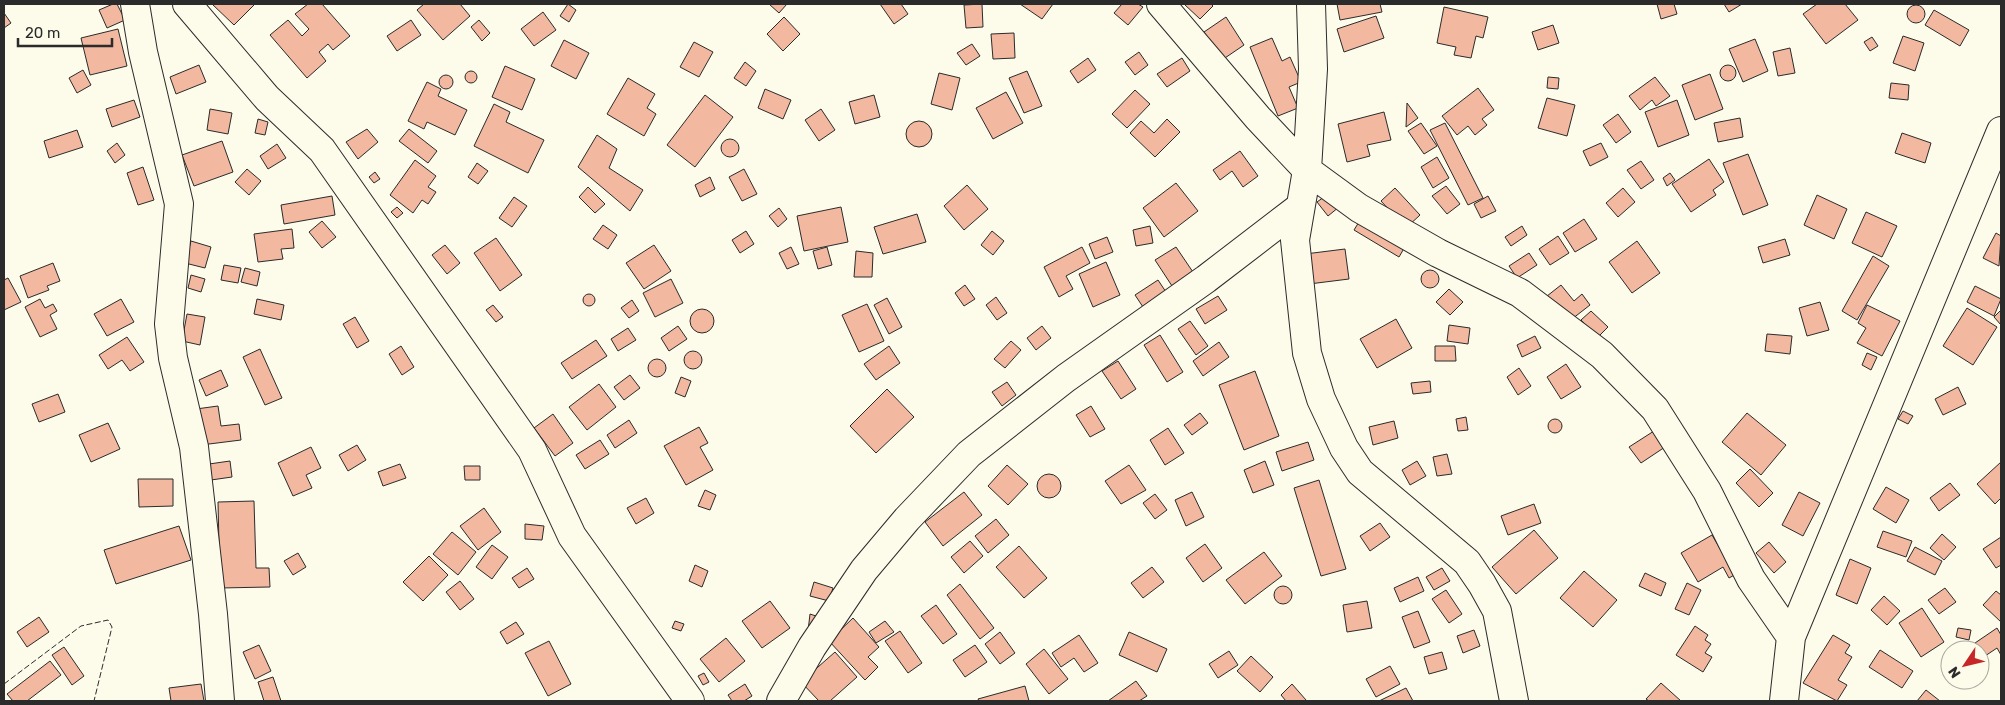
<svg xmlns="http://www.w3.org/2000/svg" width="2005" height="705" viewBox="0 0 2005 705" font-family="Rubik,sans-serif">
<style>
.building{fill:#f2b8a0;stroke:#2b2b2b}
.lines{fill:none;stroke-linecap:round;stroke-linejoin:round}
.street-casing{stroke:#2b2b2b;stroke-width:30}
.street{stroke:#fdfbea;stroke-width:28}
.fence{stroke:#2b2b2b;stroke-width:1;stroke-dasharray:6 2.5;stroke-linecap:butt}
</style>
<rect width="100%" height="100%" fill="#fdfbea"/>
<path class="building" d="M113,4h4l8,16 -18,8 -8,-18z
M212,4h43l-21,21z
M308,4h14l28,32 -17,14 -5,-6 -9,8 7,9 -19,17 -37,-43 18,-15 14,16 7,-7 -14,-15z
M424,4h36l10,12 -27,24 -26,-30z
M568,4l8,6 -7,12 -9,-6z
M769,4h18l-8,9z
M880,4h21l7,10 -14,10z
M982,4l1,23 -17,1 -2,-23z
M1020,4h33l-11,15z
M1122,4h16l5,3 -15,18 -14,-12z
M1184,4h27l2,2 -13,13z
M1337,4h43l2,8 -42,8z
M1657,4h17l3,10 -16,5z
M1724,4h18l-13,8z
M1817,4h28l13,16 -32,24 -23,-30z
M1907 14a9 9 0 1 1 18 0a9 9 0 1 1-18 0Z
M1444,7l44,10 -5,21 -7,-2 -5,22 -17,-3 2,-8 -19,-4z
M1934,10l35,20 -9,16 -35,-21z
M543,12l13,18 -22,16 -13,-17z
M4,13l7,10 -7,5z
M1376,16l8,22 -40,14 -7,-23z
M784,17l16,17 -17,17 -16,-17z
M1226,17l18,28 -22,15 -18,-28z
M411,20l10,15 -24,16 -10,-15z
M479,20l11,13 -8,8 -11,-14z
M1553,25l6,18 -21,7 -6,-18z
M118,29l9,37 -37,9 -9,-37z
M1014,33l1,25 -22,1 -2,-25z
M1903,36l21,7 -9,28 -22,-8z
M1872,37l6,9 -8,5 -6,-9z
M1272,38l10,23 8,-4 11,25 -12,5 9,21 -20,8 -28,-69z
M1755,39l13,32 -25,11 -14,-33z
M564,40l25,13 -13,26 -25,-13z
M694,42l19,10 -14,25 -19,-10z
M972,44l8,12 -14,9 -9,-12z
M1790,48l5,25 -17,3 -5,-24z
M1139,52l9,13 -13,10 -10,-13z
M1088,58l8,12 -18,13 -8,-12z
M1182,58l8,13 -23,16 -10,-13z
M745,62l11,9 -10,15 -12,-8z
M199,65l7,17 -30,12 -6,-17z
M1720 73a8 8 0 1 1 16 0a8 8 0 1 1-16 0Z
M505,66l30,13 -13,31 -30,-13z
M83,70l8,15 -14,8 -8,-15z
M465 77a6 6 0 1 1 12 0a6 6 0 1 1-12 0Z
M1027,71l15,35 -18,7 -15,-35z
M939,73l21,5 -8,32 -21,-6z
M1710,74l13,35 -28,11 -13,-35z
M439 82a7 7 0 1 1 14 0a7 7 0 1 1-14 0Z
M1548,77l11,1 -1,11 -11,-1z
M1655,77l15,19 -14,10 -4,-6 -12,10 -11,-14z
M628,78l27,16 -8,14 9,6 -12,22 -37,-22z
M427,82l14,7 -3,7 29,14 -12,25 -28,-13 -3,7 -16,-8z
M1891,83l18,2 -1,15 -19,-2z
M1478,88l16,22 -12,9 5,6 -12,10 -7,-9 -11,9 -15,-19z
M765,89l26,11 -8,19 -25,-11z
M1135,90l15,14 -23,24 -15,-14z
M1006,92l17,31 -30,16 -17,-31z
M705,95l28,22 -38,50 -28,-22z
M874,95l6,22 -25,7 -6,-22z
M1547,98l28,7 -8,31 -29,-8z
M134,100l6,17 -28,10 -6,-18z
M1677,100l12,35 -31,12 -13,-35z
M1407,103l11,15 -12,9z
M494,104l16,8 -4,10 38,18 -16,33 -54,-27z
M210,109l22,4 -4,21 -21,-4z
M821,109l14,21 -16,11 -14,-21z
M1384,112l7,28 -24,5 3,11 -23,6 -9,-38z
M1618,114l13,18 -15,11 -13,-18z
M1740,118l3,19 -25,5 -4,-19z
M258,119l10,3 -3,13 -10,-2z
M1167,119l13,13 -25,25 -25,-24 11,-12 13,12z
M906 134a13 13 0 1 1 26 0a13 13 0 1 1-26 0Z
M1421,123l16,23 -13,8 -16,-23z
M1445,123l38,75 -15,7 -38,-75z
M367,129l11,13 -20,17 -12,-17z
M409,129l28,22 -9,12 -29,-22z
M77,130l6,17 -34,11 -5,-17z
M1902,133l29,10 -6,20 -30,-10z
M597,135l20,14 -8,19 34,22 -13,21 -52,-44z
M721 148a9 9 0 1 1 18 0a9 9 0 1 1-18 0Z
M222,141l11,31 -39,14 -12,-31z
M117,143l8,12 -10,8 -8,-12z
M1601,143l7,14 -18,9 -7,-15z
M277,144l9,14 -18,11 -8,-13z
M1240,151l18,25 -15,11 -11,-16 -12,9 -7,-10z
M1748,154l20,51 -25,10 -20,-52z
M1437,157l12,21 -16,10 -12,-21z
M1709,159l15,23 -11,8 3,5 -25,17 -19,-28z
M415,160l21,16 -8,11 8,5 -8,12 -6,-4 -9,13 -23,-18z
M1641,161l13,19 -13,9 -14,-19z
M477,163l11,8 -10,13 -10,-7z
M143,167l11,33 -16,5 -11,-32z
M247,169l14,12 -12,14 -14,-13z
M744,169l13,25 -15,7 -13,-24z
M375,172l5,7 -6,4 -5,-6z
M1670,173l5,7 -8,6 -4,-8z
M710,177l5,12 -15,8 -5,-12z
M1176,183l22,28 -34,26 -21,-29z
M967,185l21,24 -24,21 -20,-24z
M1446,186l14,18 -13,10 -15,-18z
M588,187l17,17 -10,9 -16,-16z
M1395,188l25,27 -14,13 -25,-27z
M1623,188l12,14 -17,15 -12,-14z
M1328,194l11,13 -11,9 -11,-14z
M1817,195l30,14 -13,30 -30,-14z
M332,196l3,19 -51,9 -3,-19z
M1488,196l8,15 -15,7 -7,-14z
M514,197l13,9 -15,21 -13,-9z
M397,207l6,6 -6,5 -6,-6z
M841,207l7,35 -44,9 -7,-35z
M779,208l8,11 -9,8 -9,-11z
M1866,212l31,14 -15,31 -30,-14z
M917,214l9,28 -43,12 -9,-27z
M1362,217l44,28 -7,12 -45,-27z
M1584,219l13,20 -22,13 -12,-19z
M322,221l14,16 -14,11 -13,-16z
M603,225l14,10 -9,14 -15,-10z
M1150,226l3,17 -17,3 -3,-16z
M1522,226l5,9 -16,11 -6,-9z
M292,229l2,19 -13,1 2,10 -25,3 -4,-28z
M746,231l8,13 -14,9 -8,-13z
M992,231l12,10 -11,14 -12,-10z
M1996,233l5,3 -2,30 -16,-8z
M1558,236l11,17 -19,12 -11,-16z
M1107,237l6,15 -18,7 -6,-15z
M496,238l26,37 -22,16 -26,-38z
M1785,239l5,16 -27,8 -5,-16z
M191,241l20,6 -6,21 -20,-5z
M1637,241l23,32 -28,20 -23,-31z
M445,245l15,18 -13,11 -15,-19z
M654,245l17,26 -27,18 -18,-26z
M791,247l8,17 -12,5 -8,-16z
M827,247l5,18 -14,4 -5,-18z
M1082,247l8,16 -24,13 7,13 -14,8 -15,-30z
M1176,247l19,28 -21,14 -19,-29z
M1345,249l4,30 -40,5 -4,-30z
M856,251l17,2 -1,24h-18z
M1529,253l8,12 -20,13 -8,-12z
M1873,256l16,10 -32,54 -15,-9z
M1106,262l14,33 -27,12 -14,-33z
M53,263l7,18 -13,5 2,4 -21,8 -8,-22z
M224,265l17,3 -3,15 -17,-3z
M245,268l15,4 -3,14 -16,-4z
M1421 279a9 9 0 1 1 18 0a9 9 0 1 1-18 0Z
M191,275l14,4 -4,13 -13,-4z
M8,278l13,24 -17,8v-30z
M671,279l12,24 -28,14 -12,-24z
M1158,280l10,15 -23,15 -10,-15z
M965,285l10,14 -11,7 -9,-13z
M1561,285l13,16 8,-7 8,11 -27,21 -21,-26z
M1975,286l26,13 -7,17 -27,-14z
M1449,289l14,13 -13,13 -14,-13z
M583 300a6 6 0 1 1 12 0a6 6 0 1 1-12 0Z
M1218,296l9,14 -22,14 -9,-15z
M996,297l11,16 -10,7 -11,-15z
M887,298l15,29 -13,7 -15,-29z
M40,299l5,9 8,-4 4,7 -7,4 7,14 -17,8 -15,-30z
M121,299l13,23 -27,14 -13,-22z
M257,299l27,6 -3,15 -27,-6z
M632,300l7,11 -10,7 -8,-10z
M1820,302l9,28 -22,6 -8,-28z
M867,304l17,37 -25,11 -17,-37z
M493,305l10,12 -7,5 -10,-12z
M1867,305l33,16 -18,35 -25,-13 9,-15 -8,-5z
M1967,308l30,19 -24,38 -30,-19z
M690 321a12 12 0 1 1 24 0a12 12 0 1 1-24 0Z
M2001,310v15l-7,-8z
M1591,311l17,16 -10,10 -17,-17z
M187,314l18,3 -5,28 -18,-4z
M355,317l14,24 -12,7 -14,-24z
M1396,319l16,29 -35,20 -17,-29z
M1190,321l18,25 -12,9 -18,-26z
M1449,325l21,3 -2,16 -21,-3z
M678,326l9,13 -18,12 -8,-13z
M1042,326l9,12 -15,12 -9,-12z
M628,328l8,12 -18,11 -7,-12z
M1767,334l25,2 -2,18 -25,-3z
M1160,335l23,37 -16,10 -23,-37z
M1535,336l6,12 -19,9 -5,-12z
M127,337l17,25 -14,9 -8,-11 -14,9 -9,-14z
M596,340l11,16 -35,23 -11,-16z
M1011,341l10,9 -16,18 -11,-9z
M1219,342l10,15 -26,19 -10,-15z
M401,346l13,21 -12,8 -13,-21z
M889,346l11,17 -24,17 -12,-16z
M1435,346h20l1,15h-21z
M260,349l22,49 -17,7 -22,-48z
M684 360a9 9 0 1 1 18 0a9 9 0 1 1-18 0Z
M1867,353l10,4 -6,13 -9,-5z
M648 368a9 9 0 1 1 18 0a9 9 0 1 1-18 0Z
M1118,361l18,28 -15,10 -19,-28z
M1566,364l15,23 -20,12 -14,-22z
M1519,368l12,18 -13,9 -11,-18z
M221,370l7,16 -22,10 -7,-16z
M1255,371l24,65 -35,14 -25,-65z
M630,375l10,13 -16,12 -10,-13z
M681,377l10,4 -6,16 -10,-4z
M1430,381l1,11 -18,2 -2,-11z
M1007,382l9,13 -14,11 -10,-14z
M599,384l17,23 -29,23 -18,-23z
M1958,387l8,17 -23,11 -8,-16z
M887,389l27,28 -38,36 -26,-27z
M58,394l7,18 -26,10 -7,-18z
M218,406l3,20 18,-2 2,16 -40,5 -5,-36z
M1091,406l14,23 -15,8 -14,-22z
M1903,411l10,5 -5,8 -10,-5z
M1200,413l8,10 -16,12 -8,-10z
M1747,413l39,32 -25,30 -39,-33z
M553,414l20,29 -18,13 -21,-28z
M1466,417l2,13 -10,1 -2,-12z
M1548 426a7 7 0 1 1 14 0a7 7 0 1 1-14 0Z
M629,420l8,13 -22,15 -8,-13z
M1394,421l4,17 -25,7 -4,-18z
M108,423l12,26 -29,13 -12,-27z
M699,427l9,16 -8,4 13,23 -27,15 -22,-39z
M1168,428l16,25 -19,12 -15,-25z
M1654,431l11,16 -24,16 -12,-16z
M600,440l9,14 -24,15 -9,-14z
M1308,442l6,18 -32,11 -6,-19z
M357,445l9,15 -18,11 -9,-16z
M311,447l10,21 -15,7 6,13 -19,8 -15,-33z
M1447,454l5,20 -15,2 -4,-19z
M230,461l2,16 -21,3 -2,-16z
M1265,461l9,24 -21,8 -9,-23z
M1417,461l9,15 -16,9 -8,-15z
M2001,462v36l-6,6 -18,-20z
M400,464l6,14 -23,8 -5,-14z
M1007,465l21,19 -20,21 -20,-19z
M1129,465l17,25 -25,14 -16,-23z
M464,466h16v14h-15z
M1750,469l23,24 -14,14 -23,-24z
M1037 486a12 12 0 1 1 24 0a12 12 0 1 1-24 0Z
M138,479h35v27l-34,1z
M1319,480l27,89 -25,7 -27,-88z
M1950,483l10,12 -21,16 -9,-13z
M1886,487l23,13 -13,23 -23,-14z
M705,490l11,5 -6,15 -12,-4z
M964,492l18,23 -39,31 -18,-24z
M1192,492l12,25 -18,9 -11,-26z
M1799,492l21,11 -17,33 -21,-11z
M1155,494l12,16 -12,9 -12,-16z
M646,498l8,15 -18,11 -9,-16z
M254,501l2,67h13l1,19 -50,1 -2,-86z
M1534,504l7,19 -33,12 -7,-19z
M484,508l17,24 -23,18 -18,-24z
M996,519l13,16 -21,18 -13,-17z
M1380,523l10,14 -20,14 -10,-15z
M525,524l19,2 -2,14 -17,-1z
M179,526l12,34 -75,24 -12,-34z
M1534,530l24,28 -42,36 -24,-27z
M1883,531l29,10 -6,16 -29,-10z
M452,532l24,20 -18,23 -25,-21z
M1942,534l14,13 -12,13 -14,-12z
M1712,535l17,29 16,5 -16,9 -6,-11 -25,15 -17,-29z
M2001,537v28l-5,3 -13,-19z
M970,541l13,15 -19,17 -13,-16z
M1769,542l17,20 -12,11 -18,-20z
M1205,544l17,24 -19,14 -17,-24z
M492,545l16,12 -16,22 -16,-12z
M1019,546l28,32 -23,20 -28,-31z
M1915,547l27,14 -7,14 -28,-14z
M1264,552l18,24 -37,28 -19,-24z
M298,553l8,14 -13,8 -9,-14z
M429,556l19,19 -25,26 -20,-19z
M1850,559l21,9 -14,36 -21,-9z
M695,565l13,6 -6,16 -13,-6z
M1152,567l12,15 -21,16 -12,-15z
M527,568l7,11 -15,9 -7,-10z
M1442,568l8,13 -16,9 -8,-13z
M1584,571l33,29 -24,27 -33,-29z
M1645,573l21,10 -5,13 -22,-10z
M1418,577l6,14 -24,11 -6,-14z
M460,581l14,18 -14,11 -14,-18z
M814,582l19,6 -4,13 -19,-5z
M1687,583l14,7 -12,25 -14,-6z
M960,584l34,44 -14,11 -33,-44z
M1274 595a9 9 0 1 1 18 0a9 9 0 1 1-18 0Z
M1945,588l11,14 -17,12 -11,-14z
M1446,590l16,24 -13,9 -17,-24z
M1996,591l5,4v27l-18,-17z
M1884,596l16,15 -13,14 -16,-15z
M770,601l20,27 -28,20 -20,-27z
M1367,601l5,27 -25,4 -4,-27z
M936,605l21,29 -14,10 -22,-28z
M1922,608l22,34 -23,15 -22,-34z
M1418,611l12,31 -16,6 -12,-31z
M810,614l9,3 -11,14z
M39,617l10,15 -22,15 -10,-15z
M853,618l26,29 -11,10 10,10 -13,13 -36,-39z
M675,621l9,3 -3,7 -9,-3z
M885,621l9,11 -18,11 -7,-11z
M516,622l8,12 -17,10 -7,-12z
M1695,626l13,9 -3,5 6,4 -6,9 7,4 -9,15 -27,-17z
M1958,628l13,2 -2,10 -13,-3z
M1997,628l4,7v20l-4,-7 -12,8 -10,-13z
M1474,630l6,16 -17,7 -6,-17z
M900,631l22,32 -14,10 -23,-32z
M1000,632l15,21 -15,11 -15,-20z
M1129,632l38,17 -10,23 -38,-17z
M1079,635l19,28 -14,9 -10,-14 -13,9 -9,-14z
M1833,635l17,10 -5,8 7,4 -14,23 9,5 -10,16 -34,-18z
M726,638l19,23 -26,21 -19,-23z
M549,641l22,43 -23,12 -23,-43z
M259,645l12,26 -16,8 -12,-27z
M975,645l12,17 -22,15 -12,-17z
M64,647l20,29 -12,9 -20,-30z
M1044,649l24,30 -19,15 -23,-30z
M1880,650l33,21 -11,17 -33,-21z
M1229,651l9,14 -20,13 -9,-14z
M835,652l22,25 -27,24h-11l-18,-19z
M1442,652l5,17 -18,5 -5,-17z
M1251,656l22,21 -13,15 -23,-21z
M50,661l11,14 -34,26h-14l-6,-7z
M1390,666l10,18 -24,13 -10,-18z
M704,673l5,9 -6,3 -5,-9z
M273,677l8,24h-17l-6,-19z
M1136,681l11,15 -8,5h-31z
M1661,683l20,18h-32l-3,-2z
M201,684l3,17h-33l-2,-13z
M745,684l7,12 -8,5h-12l-4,-6z
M1292,684l14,16 -1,1h-19l-5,-6z
M1025,686l4,15h-50l-1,-2z
M1406,688l7,13h-34z
M1926,690l14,11h-23z"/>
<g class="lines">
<defs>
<path id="street" d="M135,4l8,48 36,152 -10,120 4,34 21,89 19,167 7,87
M187,4l80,94 55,52 210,300 40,86 118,165
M1161,4l97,114 49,52 52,38 79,45 82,40 82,62 53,54 52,82 44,88 40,58
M1311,4l2,65 -6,101 -12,70 12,113 14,46 23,49 16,24 107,90 15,22 15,27 17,90
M781,701l31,-54 52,-77 43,-51 62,-65 97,-76 140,-99 94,-72
M1784,701l7,-64 210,-506"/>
</defs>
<use href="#street" class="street-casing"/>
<use href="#street" class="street"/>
<path class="fence" d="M4,684l77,-58 27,-6 4,7 -18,74"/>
</g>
<rect width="2005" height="705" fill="none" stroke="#2b2b2b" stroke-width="10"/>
<g transform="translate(1965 665) rotate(235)"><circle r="24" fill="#fdfbea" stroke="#a9a89e"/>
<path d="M0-4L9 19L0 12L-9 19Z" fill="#c62828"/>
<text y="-8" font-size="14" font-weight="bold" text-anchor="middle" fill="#2b2b2b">N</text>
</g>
<path d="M18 38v8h94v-8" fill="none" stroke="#2b2b2b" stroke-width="2.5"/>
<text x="25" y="38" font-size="15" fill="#2b2b2b" stroke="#fdfbea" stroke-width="4" paint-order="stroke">20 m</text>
</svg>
